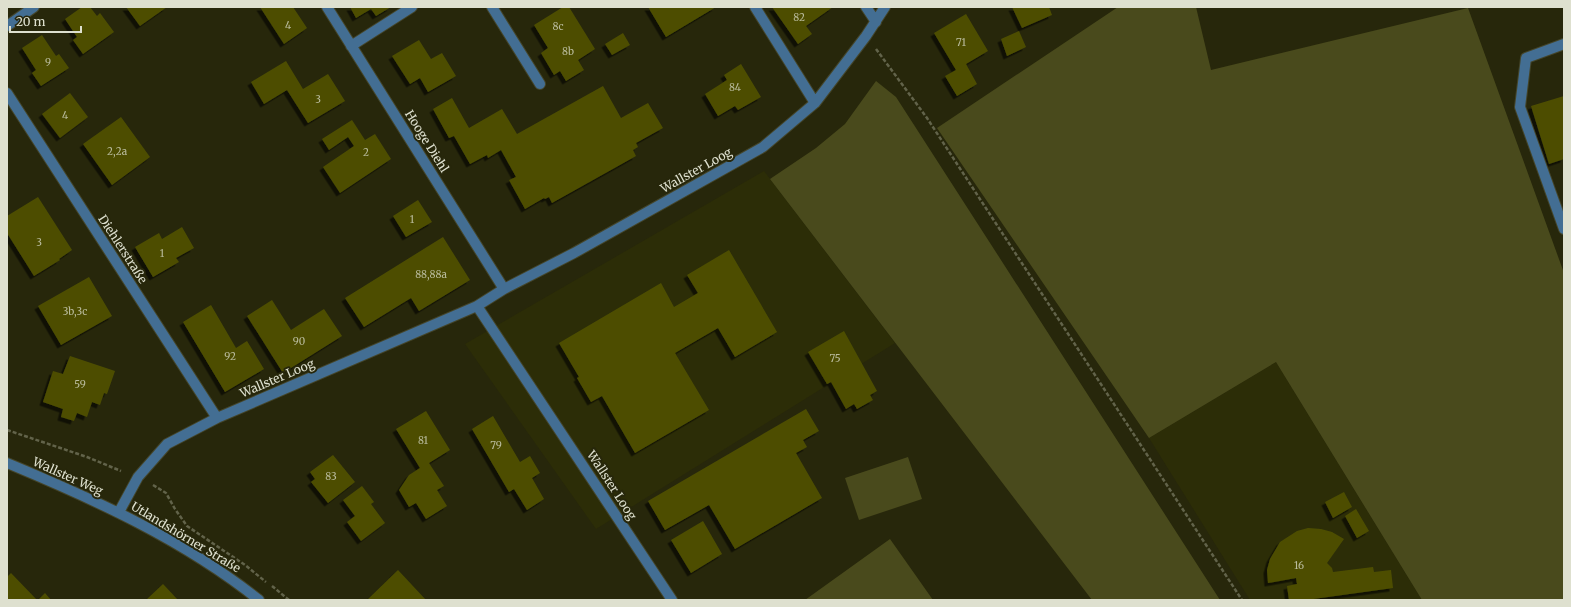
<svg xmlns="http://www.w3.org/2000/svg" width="1571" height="607" viewBox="0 0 1571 607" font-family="Merriweather,serif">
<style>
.built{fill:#2c2d07}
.green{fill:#494a1c}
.building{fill:#4d4e06;filter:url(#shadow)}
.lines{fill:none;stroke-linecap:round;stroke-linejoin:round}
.minor-casing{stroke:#44452a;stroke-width:12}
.path{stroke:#62634a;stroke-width:2.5;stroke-dasharray:4 2;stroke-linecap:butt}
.minor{stroke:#436e93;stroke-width:10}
.labels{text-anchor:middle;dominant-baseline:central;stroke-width:4;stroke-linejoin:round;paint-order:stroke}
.number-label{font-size:10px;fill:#babc9d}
.street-label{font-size:12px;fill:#dee0cf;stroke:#27270b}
</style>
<defs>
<filter id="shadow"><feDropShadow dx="-3.5" dy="3.5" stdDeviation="0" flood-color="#0009"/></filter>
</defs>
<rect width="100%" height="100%" fill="#27270b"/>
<path class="built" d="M764,171l131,172 -299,186 -131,-185z
M1276,362l146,238h-172l-101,-162z"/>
<path class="green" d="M1118,7h78l15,63 257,-62 96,265v327h-142l-146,-238 -127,76 -212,-310z
M876,81l20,16 324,503h-128l-322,-421 46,-31 29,-24z
M908,457l14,42 -63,21 -14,-42z
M890,539l43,61h-128z"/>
<path class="building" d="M82,7h8l7,9 3,-3 14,19 -31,22 -10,-14 4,-3 -12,-18z
M126,7h41l-27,19z
M260,7h33l14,21 -23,16z
M350,7h41l-15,9 -5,-7 -15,9z
M563,7h6l26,42 -17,11 6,10 -18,11 -6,-10 -6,4 -13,-22 7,-5 -14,-23z
M648,7h68l-50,30z
M772,7h61l-27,19 6,8 -14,10z
M1012,7h37l3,8 -30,13z
M966,14l22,37 -22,13 11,20 -20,12 -12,-20 11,-6 -22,-37z
M1019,31l7,16 -19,9 -6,-17z
M623,33l7,12 -18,10 -7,-11z
M42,35l14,21 3,-2 10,14 -28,18 -9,-13 4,-3 -14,-22z
M419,40l12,19 11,-6 14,23 -28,16 -8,-14 -10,6 -18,-28z
M286,61l17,28 25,-15 17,27 -37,22 -21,-33 -23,14 -13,-22z
M741,64l20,33 -23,13 -3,-4 -17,10 -13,-22 22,-14 -3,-5z
M603,86l18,32 27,-15 15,25 -27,15 2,4 -5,3 3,6 -84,47 -3,-6 -4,2 -1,-1 -19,11 -16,-29 7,-3 -15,-27 -13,8 -1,-3 -17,9 -16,-28 -5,2 -16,-29 19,-11 17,30 33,-19 15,25z
M70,93l18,24 -28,21 -18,-24z
M1564,96v63l-15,5 -18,-58z
M121,117l29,40 -38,28 -29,-41z
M352,120l13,20 10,-6 16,25 -51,34 -17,-26 31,-21 -6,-9 -19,13 -7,-11z
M38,197l34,53 -13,9 1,1 -26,16 -27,-43v-17z
M418,200l14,22 -26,15 -13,-21z
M182,227l12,21 -18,10 3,4 -26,15 -18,-30 24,-14 3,6z
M443,237l27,43 -51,31 -8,-13 -47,29 -19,-29z
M729,250l48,82 -42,25 -17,-29 -43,25 34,57 -74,43 -33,-57 -11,6 -14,-24 2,-1 -20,-34 102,-60 13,24 24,-14 -11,-18z
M89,277l23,39 -51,29 -23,-39z
M272,300l19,30 33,-21 18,27 -59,37 -36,-57z
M211,305l25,43 11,-7 17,28 -39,23 -42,-70z
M844,331l33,60 -7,4 3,5 -16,9 -3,-5 -8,5 -15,-27 -4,2 -19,-32z
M70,356l45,15 -8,23 -3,-1 -4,12 -8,-3 -5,15 -10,-4 -3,8 -13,-4 2,-8 -20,-7 10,-31 10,3z
M806,409l13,22 -16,9 4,7 -11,6 26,45 -87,51 -26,-44 -44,25 -17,-29z
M426,411l24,39 -21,13 15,23 -7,4 10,16 -21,13 -10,-16 -7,4 -10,-17 10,-15 11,-7 -24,-39z
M493,416l27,46 10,-6 10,17 -8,5 12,21 -17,11 -13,-21 -5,3 -37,-63z
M333,455l22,27 -27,21 -17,-21 4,-3 -5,-7z
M362,486l12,16 -3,2 14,19 -24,18 -14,-19 8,-6 -12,-16z
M1344,492l8,15 -19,11 -8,-16z
M1356,509l13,22 -12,7 -12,-22z
M703,521l19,33 -31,19 -20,-33z
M1308,528l13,1 11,3 12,7 -17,24 5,5 1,4 40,-5 1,5 17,-2 2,18 -87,12h-17l-2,-14 10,-2 -1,-6 -28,5 -1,-13 3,-11 10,-17 17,-11z
M398,570l28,30h-59z
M11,573l26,27h-30v-23z
M163,584l15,16h-32z
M45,593l6,7h-13z"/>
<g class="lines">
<defs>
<path id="minor" d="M327,7l177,282
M492,7l48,77
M755,7l60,96
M866,7l10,15
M7,26l27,-19
M1564,44l-38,14 -6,49 44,122
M351,46l61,-39
M7,93l210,325
M477,306l195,294
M7,463c89,37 177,77 252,137
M119,512l19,-35 29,-33 50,-26 260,-112 27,-17 70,-36 189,-106 52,-44 51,-67 19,-29"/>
</defs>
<use href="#minor" class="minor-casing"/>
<path class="path" d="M876,49l51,69 315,482
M7,430l80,27 34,14
M153,485l13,8 9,16 12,17 58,39 21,17
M272,586l17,14"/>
<use href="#minor" class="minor"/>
</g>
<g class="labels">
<g class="number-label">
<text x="799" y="17">82</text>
<text x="288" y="25">4</text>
<text x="558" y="26">8c</text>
<text x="961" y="42">71</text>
<text x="568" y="51">8b</text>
<text x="48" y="62">9</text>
<text x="735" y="87">84</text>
<text x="318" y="99">3</text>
<text x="65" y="115">4</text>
<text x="117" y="151">2,2a</text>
<text x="366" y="152">2</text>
<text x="412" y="219">1</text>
<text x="39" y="242">3</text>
<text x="162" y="253">1</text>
<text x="431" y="274">88,88a</text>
<text x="75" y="311">3b,3c</text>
<text x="299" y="341">90</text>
<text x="230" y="356">92</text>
<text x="835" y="358">75</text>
<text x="80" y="384">59</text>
<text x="423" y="440">81</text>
<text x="496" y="445">79</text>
<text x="331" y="476">83</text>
<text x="1299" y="565">16</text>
</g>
<g class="street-label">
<text transform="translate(427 141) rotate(58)">Hooge Diehl</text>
<text transform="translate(696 170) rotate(-29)">Wallster Loog</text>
<text transform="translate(123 249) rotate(57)">Diehlerstraße</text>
<text transform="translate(277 378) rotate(-23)">Wallster Loog</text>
<text transform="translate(68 476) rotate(24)">Wallster Weg</text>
<text transform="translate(612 485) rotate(57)">Wallster Loog</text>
<text transform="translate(186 537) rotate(31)">Utlandshörner Straße</text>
</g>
</g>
<rect width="1571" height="607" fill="none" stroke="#dee0cf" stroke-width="16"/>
<path d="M10 26v6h71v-6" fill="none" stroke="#dee0cf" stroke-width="2"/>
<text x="16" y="26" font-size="12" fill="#dee0cf" stroke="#27270b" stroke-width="3" paint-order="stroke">20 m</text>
</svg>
